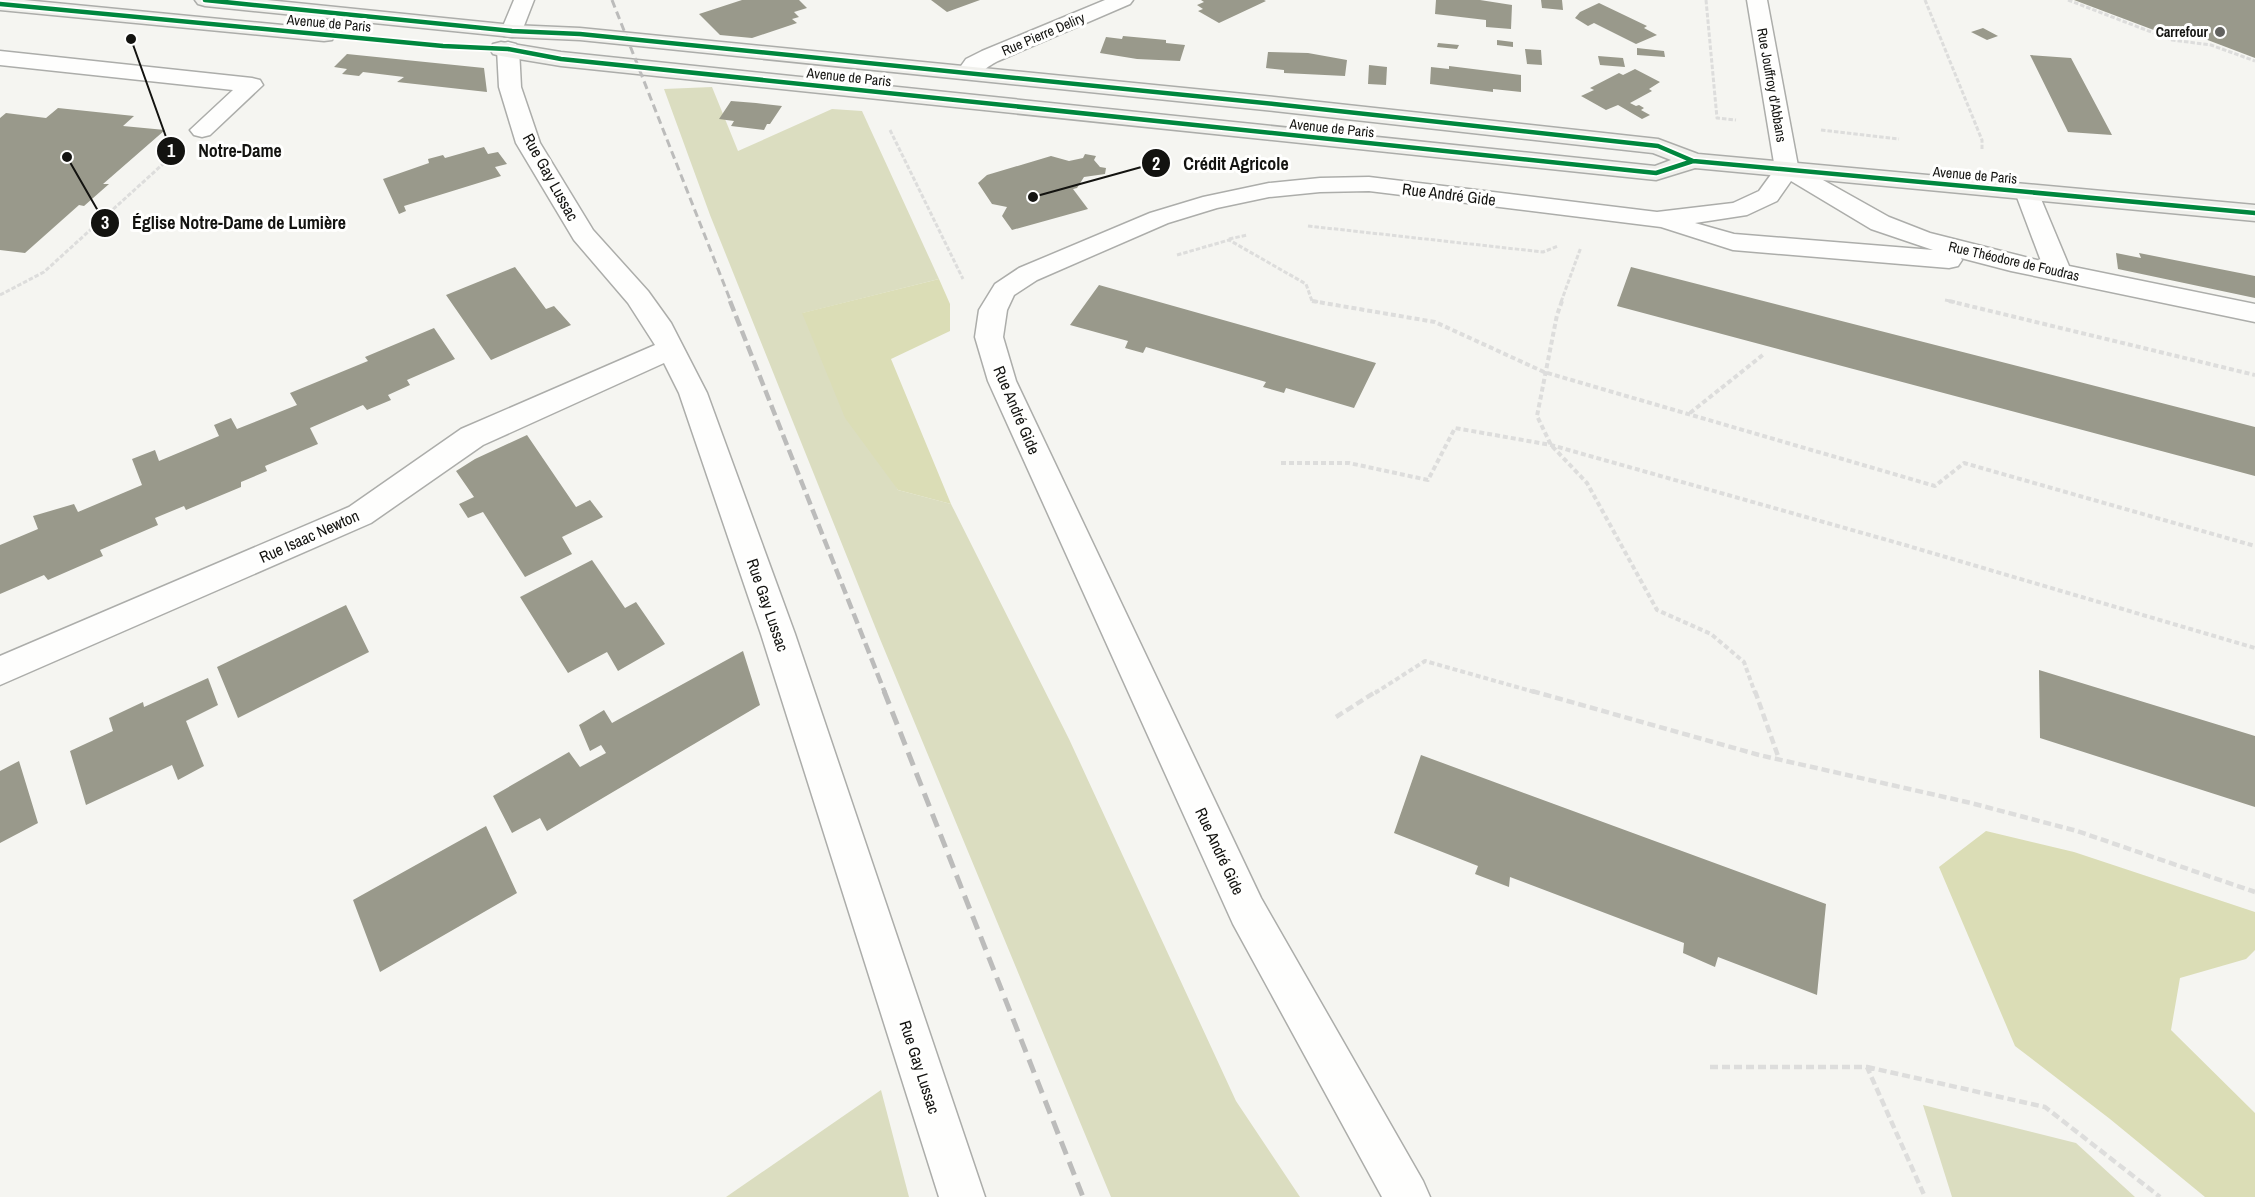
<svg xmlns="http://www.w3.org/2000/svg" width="2255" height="1197" viewBox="0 0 2255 1197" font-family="'Archivo Narrow',sans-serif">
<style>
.green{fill:#dbddc0}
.forest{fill:#dbddb6}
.building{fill:#99998b}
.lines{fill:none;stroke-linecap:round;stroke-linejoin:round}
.service-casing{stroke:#acadaa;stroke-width:3}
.minor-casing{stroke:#acadaa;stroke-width:3}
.tertiary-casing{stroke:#acadaa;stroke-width:3}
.secondary-casing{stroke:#acadaa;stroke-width:3}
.path-far2{stroke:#dddddc;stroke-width:3;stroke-dasharray:4.5 2;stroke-linecap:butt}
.path-far1{stroke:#dddddc;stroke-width:4;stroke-dasharray:5 3;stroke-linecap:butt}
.path{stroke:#dddddc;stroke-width:4.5;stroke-dasharray:8 4;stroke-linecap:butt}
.service{fill:#fefefd;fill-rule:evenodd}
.minor{fill:#fefefd;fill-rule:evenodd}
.tertiary{fill:#fefefd;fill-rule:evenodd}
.secondary{fill:#f0f0ec;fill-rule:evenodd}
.rail-far2{stroke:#bcbcbb;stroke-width:3;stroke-dasharray:8 4.5;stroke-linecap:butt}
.rail-far1{stroke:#bcbcbb;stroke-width:4.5;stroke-dasharray:11 5;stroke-linecap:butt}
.rail{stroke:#bcbcbb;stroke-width:5;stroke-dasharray:14 8;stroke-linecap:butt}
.cycleway-casing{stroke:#fffffe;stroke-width:8}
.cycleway{stroke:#00873e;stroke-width:4.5}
.poi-dot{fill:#62625f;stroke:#fffffe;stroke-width:2}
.labels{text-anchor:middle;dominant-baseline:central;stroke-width:6;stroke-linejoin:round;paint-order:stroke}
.far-street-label{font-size:14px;fill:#131310;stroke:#fffffe}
.far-poi-label{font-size:14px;font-weight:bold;fill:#131310;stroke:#fffffe;text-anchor:end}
.street-label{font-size:16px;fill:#131310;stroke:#fffffe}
.leader{fill:none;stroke:#131310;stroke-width:2}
.callout-dot{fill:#131310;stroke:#fffffe;stroke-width:2}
.mark-label{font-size:18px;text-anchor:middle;font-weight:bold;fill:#fff}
.callout-label{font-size:18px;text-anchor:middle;font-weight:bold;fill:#131310;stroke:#fffffe;stroke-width:6;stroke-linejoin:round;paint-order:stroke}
</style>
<rect width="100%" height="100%" fill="#f5f5f1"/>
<path class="green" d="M712,87l26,64 94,-42 30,2 77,168 -136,34 95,177 53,14 118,235 167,362 64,96h-189l-231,-558 -170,-424 -46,-126z
M881,1090l28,107h-183z
M1923,1105l153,38 59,54h-183z"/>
<path class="forest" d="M939,279l11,25v27l-59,28 60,145 -53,-14 -53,-72 -43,-105z
M1986,831l88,21 181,60v38l-9,9 -66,19 -9,52 84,83v84h-50l-95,-78 -95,-73 -76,-179z"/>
<path class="building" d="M742,0h57l8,8 -13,4 5,5 -7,2 5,4 -45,15 -32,-3 -21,-21z
M931,0h49l-33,12z
M1201,0h63l2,1 -47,22 -21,-12 5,-2 -6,-4 7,-3z
M1436,0h44l32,5 -1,24 -25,-2v-7l-51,-6z
M1541,0h21l1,10 -21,-2z
M2074,0h181v58l-79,-30 -9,7z
M1599,3l48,23 -3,2 13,7 -21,9 -42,-21 -6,3 -13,-8 5,-6z
M1983,28l15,8 -11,4 -16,-8z
M1123,36l43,4v3l19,2 -5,16 -43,-2 -37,-6 6,-16 16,2z
M1497,40l16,2v5l-16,-2z
M1438,43l21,2 -2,4 -20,-2z
M1637,48l27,3 1,6 -28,-2z
M1525,49l16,1 1,15 -15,-1z
M1268,52l40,1 39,7 -2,16 -61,-3v-3l-18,-2z
M347,54l137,14 3,24 -90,-10 7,-5 -41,-5 -4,4 -17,-2 5,-5 -13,-2z
M2030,55l41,3 41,77 -44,-3z
M1598,56l25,2 2,9 -25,-2z
M1369,65l18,2 -1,18 -18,-1z
M1449,66l72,9v17l-28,-3v3l-63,-8 1,-17 18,2z
M1635,69l25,13 -11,7 3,2 -22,12 6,3 3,-1 5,3 -3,2 9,5 -8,4 -24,-14 -12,5 -25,-14 13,-6 -4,-2 29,-15 4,2z
M731,101l25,2 26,3 -12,18h-3l-3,6 -33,-4 3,-5 -15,-2z
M58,108l76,8 -11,10 42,4 -62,54h6l-25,22 -5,-1 -54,48 -25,-3v-132l6,-5 40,5z
M484,147l4,7 10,-2 9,12 -12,3 6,9 -97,30 2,5 -7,3 -16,-35 46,-16 -1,-4 15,-4 2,3z
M1085,154l11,2 -2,4 6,7 6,1 -1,6 -21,3 -7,11 -4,1 15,20 -76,21 -10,-14 5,-9 -15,-3 -14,-21 9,-8 64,-19 18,5 14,-3z
M2116,253l25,5 -2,-5 116,23v22l-137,-29z
M515,267l31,42 8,-3 17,19 -80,35 -45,-65z
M1631,267l624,160v49l-638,-170z
M1099,285l277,78 -22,45 -68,-20 -2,5 -21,-6 3,-5 -120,-35 -3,6 -18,-5 3,-7 -58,-16z
M434,328l21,31 -48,21 3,5 -22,10 3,5 -24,10 -4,-5 -53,23 8,16 -53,22 2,5 -26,11v5l-55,23 -2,-4 -29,12 3,7 -58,25 3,6 -55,24 -4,-5 -44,19v-49l38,-16 -5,-13 41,-12 4,8 64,-27 -10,-26 23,-9 4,11 60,-25 -5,-11 17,-7 6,11 60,-24 -7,-12 78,-32 -3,-4z
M527,435l49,72 14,-7 13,17 -41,20 10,17 -47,23 -42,-65 -15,6 -9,-14 15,-7 -18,-26 19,-12z
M592,560l33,48 11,-6 29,42 -47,27 -11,-19 -39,21 -48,-76z
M346,605l23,47 -131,66 -21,-51z
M743,651l17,54 -213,126 -7,-13 -28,15 -19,-37 76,-44 11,15 26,-14 -5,-8 -11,6 -11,-26 25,-15 8,13z
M2039,670l216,66v71l-215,-69z
M208,678l10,27 -32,16 18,45 -26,14 -6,-15 -86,40 -16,-54 43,-20 -4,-13 34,-16 1,5z
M1421,755l405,149 -9,91 -99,-38 -3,10 -32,-14 1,-10 -174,-66 -1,10 -34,-13 3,-8 -84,-33z
M19,761l19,62 -38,20v-72z
M486,826l31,67 -137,79 -27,-72z"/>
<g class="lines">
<defs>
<path id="service" d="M0,51l252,27 8,2 3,5 -53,50 -8,2 -8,-2 -4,-5 43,-40 -233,-25z"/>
<path id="minor" d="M514,0h20l-14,36 -8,1 -8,-1 -3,-5z
M1747,0h20l31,166 91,51 41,16 111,28 -26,-69 3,-5 9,-2 9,2 33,79 186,38v18l-244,-51 -50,-13 1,2 -4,6 -9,2 -216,-18 -72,-23 -292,-36 -49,1 -51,5 -52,11 -49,15 -131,57 -23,15 -7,15 -4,27 13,44 245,517 162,283 7,16h-48l-149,-273 -245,-543 -13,-44 4,-27 16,-26 24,-16 131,-55 53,-16 66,-14 51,-5 49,-1 288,35 76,-9 26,-12 16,-22zM1791,181l80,48 62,21 -199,-16 -39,-11 52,-8 30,-14z
M508,42l8,2 3,5 2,38 19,56 53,87 55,61 23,32 36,70 88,241 190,563h-46l-178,-563 -82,-241 -15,-30 -181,82 -112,78 -371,162v-29l349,-149 112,-78 194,-84 -27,-42 -54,-63 -58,-97 -17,-56 -2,-38 3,-5z"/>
<path id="tertiary" d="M1105,0h28l-3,4 -132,57c-15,7 -23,21 -39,17l-3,-5 10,-14 16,-8z"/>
<path id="secondary" d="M0,0h24l300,29 8,1 3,5 -3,5 -8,1 -324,-31z
M195,0h72l245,25 68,3 694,69 384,42 40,15 557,51v16l-560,-53 -39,12 -1095,-114 -60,-10 -8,-2 -3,-5 3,-5 8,-2 60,10 1094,114 16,-6 -18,-7 -379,-42 -694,-71 -68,-3 -307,-31 -7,-2z"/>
</defs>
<use href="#service" class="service-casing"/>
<use href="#minor" class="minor-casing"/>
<use href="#tertiary" class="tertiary-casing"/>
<use href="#secondary" class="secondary-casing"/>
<path class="path-far2" d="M1706,0l11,118 19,2
M1925,0l57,140v9
M2068,0l104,40 39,5 44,16
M890,130l73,149
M1821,130l78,9
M1308,226l235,26 15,-6
M1229,239l18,-4
M1177,255l52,-15 77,44 6,17 8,1
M0,295l44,-23 130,-118
M1945,300l10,2
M1561,302l20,-55"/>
<path class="path-far1" d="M1312,301l123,21 109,50 391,114 29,-23 291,83
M1562,301l-5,14 -20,101 14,29 36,38 70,127 54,24 33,28 11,31
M1949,301l306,74
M1690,413l74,-59
M1281,463h68l79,17 27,-52 96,17 354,100 350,103
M1375,693l50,-32 113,32"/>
<path class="path" d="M1532,691l227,64 212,48 106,28 178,61
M1755,691l24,68
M1336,717l41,-26
M1710,1067h157l58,130
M1867,1067l178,40 115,90"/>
<use href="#service" class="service"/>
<use href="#minor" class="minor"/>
<use href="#tertiary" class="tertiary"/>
<use href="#secondary" class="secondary"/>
<path class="rail-far2" d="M612,0l119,302"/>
<path class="rail-far1" d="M730,301l155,392"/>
<path class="rail" d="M884,691l199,506"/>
<defs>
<path id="cycleway" d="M205,0l307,31 68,3 694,70 384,42 35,15 562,52
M0,4l443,42 65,3 53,10 1095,114 37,-12"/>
</defs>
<use href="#cycleway" class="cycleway-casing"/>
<use href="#cycleway" class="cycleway"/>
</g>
<circle class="poi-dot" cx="2220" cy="32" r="6"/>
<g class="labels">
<g class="far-street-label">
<text transform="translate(329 23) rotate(5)">Avenue de Paris</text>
<text transform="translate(1043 34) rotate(-23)">Rue Pierre Deliry</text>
<text transform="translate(849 77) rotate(6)">Avenue de Paris</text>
<text transform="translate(1772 85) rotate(80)">Rue Jouffroy d'Abbans</text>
<text transform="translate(1332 128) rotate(6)">Avenue de Paris</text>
<text transform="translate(1975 175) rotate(5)">Avenue de Paris</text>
<text transform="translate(2014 261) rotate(13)">Rue Théodore de Foudras</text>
</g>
<g class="far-poi-label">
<text x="2208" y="32">Carrefour</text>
</g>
<g class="street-label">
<text transform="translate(551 177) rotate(61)">Rue Gay Lussac</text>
<text transform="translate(1449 194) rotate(7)">Rue André Gide</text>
<text transform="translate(1017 410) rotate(67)">Rue André Gide</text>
<text transform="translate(309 536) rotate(-24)">Rue Isaac Newton</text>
<text transform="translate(768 605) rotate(71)">Rue Gay Lussac</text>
<text transform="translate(1220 851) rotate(65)">Rue André Gide</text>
<text transform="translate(920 1067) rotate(72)">Rue Gay Lussac</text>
</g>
</g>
<path class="leader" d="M131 39L171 151M1033 197L1156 163M67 157L105 223"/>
<g class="callout-dot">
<circle cx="131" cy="39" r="6"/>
<circle cx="1033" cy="197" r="6"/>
<circle cx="67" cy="157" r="6"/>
<circle cx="171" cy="151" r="15"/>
<circle cx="1156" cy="163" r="15"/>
<circle cx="105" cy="223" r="15"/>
</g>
<g class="mark-label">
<text x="171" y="157">1</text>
<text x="1156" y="170">2</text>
<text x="105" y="229">3</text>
</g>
<g class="callout-label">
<text x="240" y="157">Notre-Dame</text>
<text x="1236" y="170">Crédit Agricole</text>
<text x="239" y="229">Église Notre-Dame de Lumière</text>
</g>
</svg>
